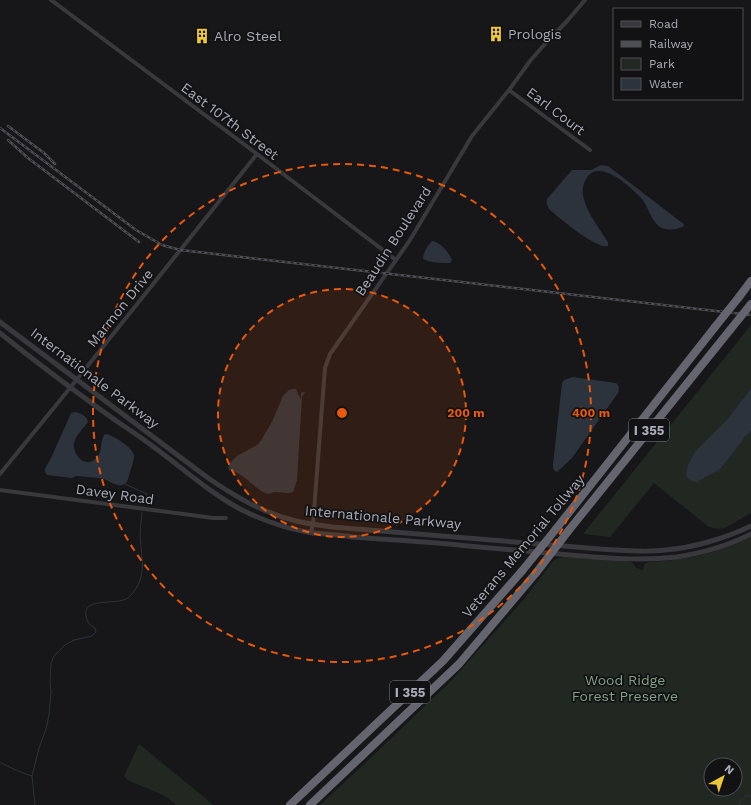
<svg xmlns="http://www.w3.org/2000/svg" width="751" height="805" viewBox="0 0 751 805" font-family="'Work Sans',sans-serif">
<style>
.green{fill:#212822;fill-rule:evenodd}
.water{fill:#2d333c}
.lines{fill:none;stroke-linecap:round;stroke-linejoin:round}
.stream{stroke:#2d333c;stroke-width:1}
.minor{stroke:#38383d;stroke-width:4}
.tertiary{stroke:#38383d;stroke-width:5}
.motorway{stroke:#64656e;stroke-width:8}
.rail-casing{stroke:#4f5056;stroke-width:2.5}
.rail{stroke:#121113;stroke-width:1;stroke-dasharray:3;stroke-linecap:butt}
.motorway-bridge{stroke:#64656e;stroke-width:8}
.ring{fill:none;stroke:#e8590c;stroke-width:2;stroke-dasharray:7 5}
.labels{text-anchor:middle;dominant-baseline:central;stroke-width:3.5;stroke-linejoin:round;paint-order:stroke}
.shield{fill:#121113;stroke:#7c7e86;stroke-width:1}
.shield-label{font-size:13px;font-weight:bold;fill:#a9acb8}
.poi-label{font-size:14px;fill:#a9acb8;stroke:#121113;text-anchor:start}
.street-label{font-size:14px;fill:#a9acb8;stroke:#121113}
.park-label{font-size:14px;fill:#80a387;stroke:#121113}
.centre{fill:#e8590c;stroke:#121113;stroke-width:2}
.ring-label{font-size:12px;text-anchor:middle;font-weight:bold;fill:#e8590c;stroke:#121113;stroke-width:3.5;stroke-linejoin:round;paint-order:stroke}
</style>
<rect width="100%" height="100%" fill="#171618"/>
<path class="green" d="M751,325v188l-26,15 -7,1 -9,-2 -55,-44 -44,54 -27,-3z
M751,537v268h-431l43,-40 87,-83 74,-83 30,-39 8,-3 66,4c5,1 6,3 8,7l7,2 1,-5 4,-3c36,-1 70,-9 103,-25zM711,765h24v24h-24z
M139,744l65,53 9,8h-37l-7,-6 -8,-5 -32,-13 -5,-5z"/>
<path class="water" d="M601,165l7,1 73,56 2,1 1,3c-7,4 -16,5 -24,1 -9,-6 -11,-19 -18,-28 -13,-14 -50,-48 -59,-12 -3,17 16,41 25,55v4c-13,3 -48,-28 -58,-36 -3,-4 -4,-6 -3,-11l25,-29h19z
M432,241c8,1 17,11 20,19l-2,3c-8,0 -20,0 -27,-4 0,-6 5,-14 9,-18z
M573,377l43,6c4,3 3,6 2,10l-46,65 -15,14c-4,-2 -4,-4 -4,-8l9,-81 2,-3z
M293,389h3l4,9 1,-1v-4l2,-1h2l-3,5 -5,83 -4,12c-8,3 -17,-3 -24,2 -13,-3 -21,-17 -34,-22 -2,-1 -4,-1 -6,-2l-1,-3 3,-5 6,-6 20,-11 3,-3 12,-20 11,-26 6,-6z
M751,389v42l-3,3 -4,3 -1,3 -23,29 -23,13 -5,-1 -4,-2 -2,-5 2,-9 7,-13 31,-31z
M75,412c6,1 12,4 13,10 -5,7 -12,13 -14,21 -2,11 11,26 21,16 9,-7 4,-18 10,-25 7,0 28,14 29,21 1,2 -6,24 -7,27 -1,1 -4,3 -5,3 -6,1 -13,-4 -18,-6 -9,-2 -19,-2 -28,-3l-4,2 -25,-3 -2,-3v-3l6,-11 17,-38 3,-7z"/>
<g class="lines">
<path class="stream" d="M124,483l3,2 20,9 -3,11
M0,762c8,5 22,11 32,14
M35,805l-3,-29 7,-28 7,-19 3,-14 2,-23 -1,-10 1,-19 3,-7 11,-11 9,-5 18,-4 4,-4 -1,-4c-5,-2 -8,-6 -9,-12 -4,-18 28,-12 37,-16 3,0 6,-3 8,-5 17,-18 10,-39 9,-61 0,-7 2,-15 2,-22
M739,805c2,-5 4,-8 10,-10l2,2"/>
<path class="minor" d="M51,0l206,154 139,106
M509,90l81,60
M0,474l70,-86 187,-234
M0,490l191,25 22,3h13
M311,532l2,-8 12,-156 5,-14 80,-114 62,-104 37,-46 21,-29 14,-16 24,-25 17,-20"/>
<path class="tertiary" d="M0,322l208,156c28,19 55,35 88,43 12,3 24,4 36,6l268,22c22,1 44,4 65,1 28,-2 61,-12 86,-24
M0,333c37,30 76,59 115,87 13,9 27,18 40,28 29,21 56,46 87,62 22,11 46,19 70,23 14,1 28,2 41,4 38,3 77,5 115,9 34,3 68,6 102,9 35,3 71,6 107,2 25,-4 51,-11 74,-23"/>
<path class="motorway" d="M739,297l12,-16
M556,529l159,-202
M569,530l161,-200
M290,805l153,-144 79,-90
M310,805l149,-141 77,-91"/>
<defs>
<path id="rail" d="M8,126l36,27 11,11
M0,128l136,102 26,15 18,5 571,65
M8,140l20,18 111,84"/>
</defs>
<use href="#rail" class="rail-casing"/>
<use href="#rail" class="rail"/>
<path class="motorway-bridge" d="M715,327l24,-30
M730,330l21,-26
M522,571l34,-42
M536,573l33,-43"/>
</g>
<circle cx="342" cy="413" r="124" fill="#e8590c" fill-opacity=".12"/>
<g class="ring">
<circle cx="342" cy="413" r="124"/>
<circle cx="342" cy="413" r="249"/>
</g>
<defs>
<symbol id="building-bare" viewBox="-9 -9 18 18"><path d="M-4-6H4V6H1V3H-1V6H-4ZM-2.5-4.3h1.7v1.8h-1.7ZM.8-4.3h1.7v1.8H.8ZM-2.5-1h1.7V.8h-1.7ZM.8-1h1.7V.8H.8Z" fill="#eec739" stroke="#121113" stroke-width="2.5" paint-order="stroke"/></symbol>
</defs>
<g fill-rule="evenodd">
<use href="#building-bare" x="485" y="23" width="22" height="22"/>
<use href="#building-bare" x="191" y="25" width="22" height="22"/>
</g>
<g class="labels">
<g class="shield">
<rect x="629" y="419" width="40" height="22" rx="3"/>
<rect x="390" y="681" width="40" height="22" rx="3"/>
</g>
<g class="shield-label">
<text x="649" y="430">I 355</text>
<text x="410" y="692">I 355</text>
</g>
<g class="poi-label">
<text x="508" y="34">Prologis</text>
<text x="214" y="36">Alro Steel</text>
</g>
<g class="street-label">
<text transform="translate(556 111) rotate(37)">Earl Court</text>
<text transform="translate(230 121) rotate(37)">East 107th Street</text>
<text transform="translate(393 241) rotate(-57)">Beaudin Boulevard</text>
<text transform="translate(120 308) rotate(-51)">Marmon Drive</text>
<text transform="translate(95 378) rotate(37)">Internationale Parkway</text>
<text transform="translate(115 494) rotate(8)">Davey Road</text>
<text transform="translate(383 517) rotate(5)">Internationale Parkway</text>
<text transform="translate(523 546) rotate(-50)">Veterans Memorial Tollway</text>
</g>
<g class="park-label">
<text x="625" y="680">Wood Ridge<tspan x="625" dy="16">Forest Preserve</tspan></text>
</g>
</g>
<circle cx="342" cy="413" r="6" class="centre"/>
<g class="ring-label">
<text x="466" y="417">200 m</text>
<text x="591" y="417">400 m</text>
</g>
<rect x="613" y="8" width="130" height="92" fill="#121113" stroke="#4e4f55"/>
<rect x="621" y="21" width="20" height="6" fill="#38383d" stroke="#4e4f55"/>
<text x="649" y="28" font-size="12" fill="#a9acb8">Road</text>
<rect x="621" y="41" width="20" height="6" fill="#4f5056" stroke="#4e4f55"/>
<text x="649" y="48" font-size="12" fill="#a9acb8">Railway</text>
<rect x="621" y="58" width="20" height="12" fill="#212822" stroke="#4e4f55"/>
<text x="649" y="68" font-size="12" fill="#a9acb8">Park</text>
<rect x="621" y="78" width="20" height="12" fill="#2d333c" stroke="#4e4f55"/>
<text x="649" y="88" font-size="12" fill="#a9acb8">Water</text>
<g transform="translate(723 777) rotate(40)"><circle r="19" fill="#121113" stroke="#4e4f55"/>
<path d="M0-3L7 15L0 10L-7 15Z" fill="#eec739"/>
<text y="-6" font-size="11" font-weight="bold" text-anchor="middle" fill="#a9acb8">N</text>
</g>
</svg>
